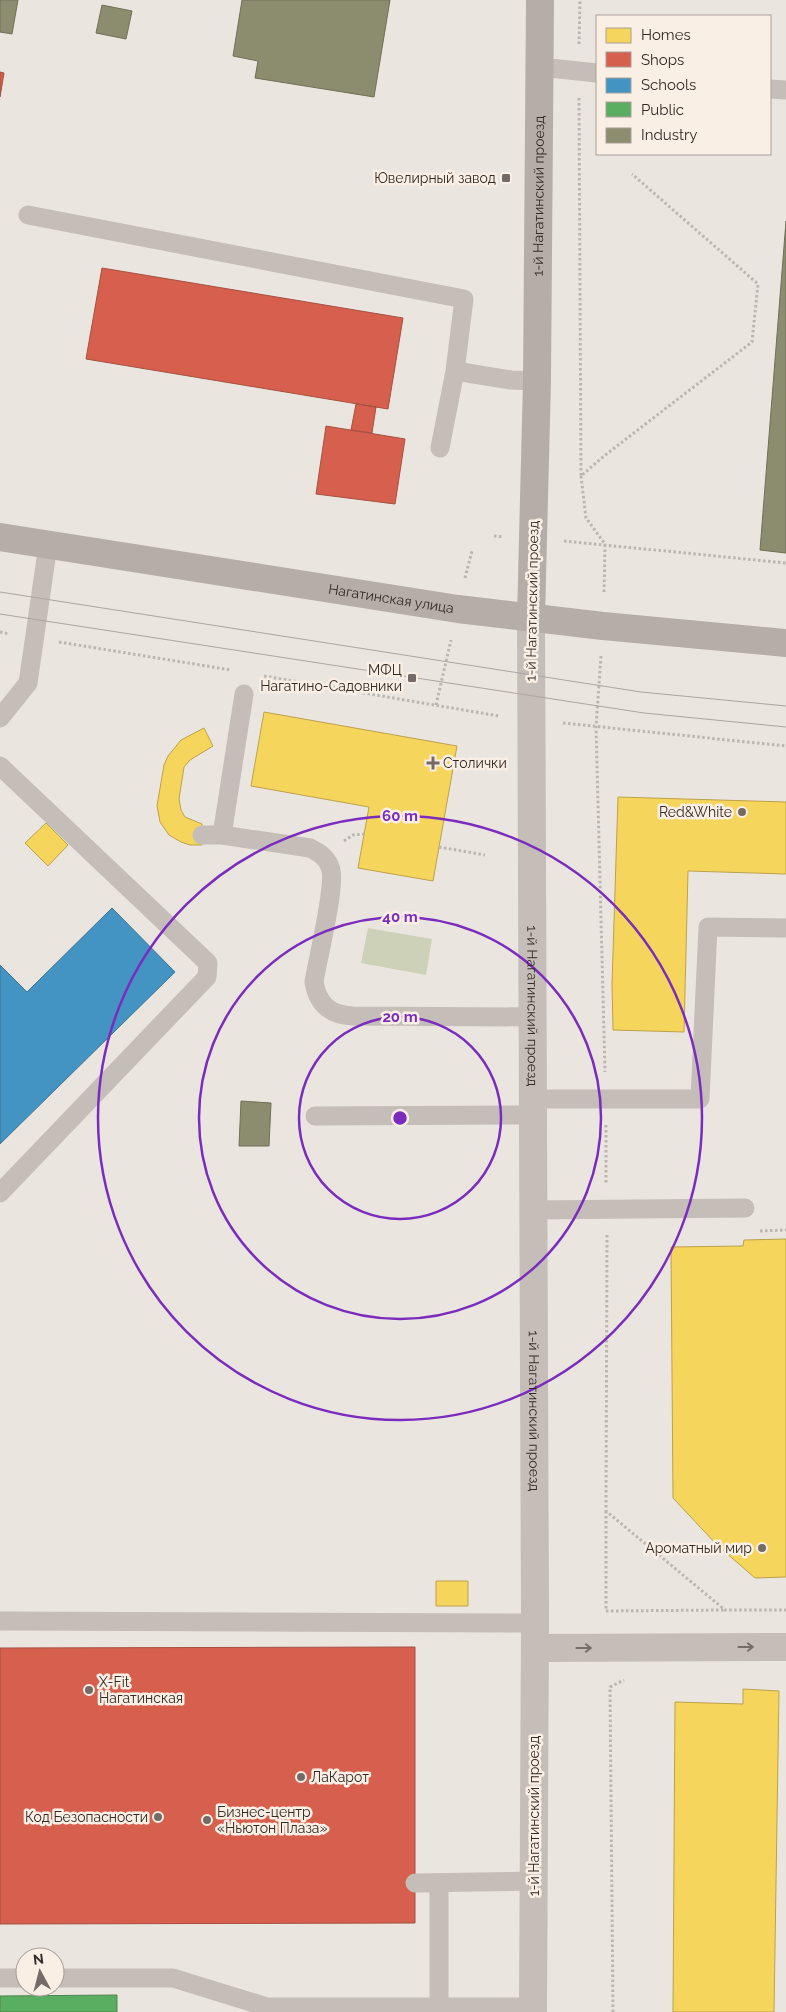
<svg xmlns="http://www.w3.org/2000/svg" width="786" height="2012" viewBox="0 0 786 2012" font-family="Raleway,sans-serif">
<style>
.green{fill:#ccd1b8}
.homes{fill:#f6d55c;stroke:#bca24c}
.shops{fill:#d6604d;stroke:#a55041}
.schools{fill:#4393c3;stroke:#3e7494}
.public{fill:#5aae61;stroke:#4f864f}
.industry{fill:#8c8c6e;stroke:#726f58}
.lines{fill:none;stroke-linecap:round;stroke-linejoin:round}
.path{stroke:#bdb6b0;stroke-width:3;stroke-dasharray:2.5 2.5;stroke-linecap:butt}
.lane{stroke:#c4bdb8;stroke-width:19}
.street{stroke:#c4bdb8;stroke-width:28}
.secondary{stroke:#b5ada8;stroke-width:28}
.tram{stroke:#aba6a2;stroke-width:1}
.oneway{stroke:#756c68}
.ring{fill:none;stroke:#7b2cbf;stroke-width:2.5}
.poi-dot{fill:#746b67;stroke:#f9efe5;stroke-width:2}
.labels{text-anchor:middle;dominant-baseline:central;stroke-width:5;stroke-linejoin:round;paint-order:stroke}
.poi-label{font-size:14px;fill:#342a26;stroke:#f9efe5;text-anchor:end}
.street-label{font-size:14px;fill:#342a26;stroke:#f9efe5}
.centre{fill:#7b2cbf;stroke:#f9efe5;stroke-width:2.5}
.ring-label{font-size:15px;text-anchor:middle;font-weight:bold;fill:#7b2cbf;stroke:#f9efe5;stroke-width:5;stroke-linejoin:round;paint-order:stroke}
</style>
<rect width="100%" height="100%" fill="#ebe5df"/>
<path class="green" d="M368,928l64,11 -6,36 -65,-12z"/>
<path class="homes" d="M264,712l193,34 -24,135 -75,-13 11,-61 -118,-21z
M204,728l9,18 -23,14 -6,7 -5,32 2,11 4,7 17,7v21h-12l-9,-3 -12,-7 -9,-13 -3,-16 7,-41 4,-9 13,-16z
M618,797l168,5v72l-98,-3 -4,161 -71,-2 -1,-46z
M46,823l22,22 -20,21 -23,-23z
M786,1239v338l-31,1 -38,-33 -44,-47 -2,-251 72,-1 1,-6z
M436,1581h32v25h-32z
M743,1689l36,2 -5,321h-101l2,-310 68,2z"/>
<path class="shops" d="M0,72l4,1 -4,24z
M102,268l301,50 -15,91 -302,-50z
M356,404l20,3 -4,26 -21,-3z
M326,426l79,13 -10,65 -79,-10z
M415,1647v276l-415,1v-276z"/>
<path class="schools" d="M112,908l63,64 -175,172v-179l27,27z"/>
<path class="public" d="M117,1995v17h-117v-16z"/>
<path class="industry" d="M0,0h18l-6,34 -12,-2z
M242,0h148l-16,97 -119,-19 3,-17 -25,-5z
M102,5l30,6 -6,28 -30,-6z
M786,221v332l-26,-3z
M241,1101l30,2 -2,43h-30z"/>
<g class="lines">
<path class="path" d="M579,44l1,-44
M579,98l2,378 23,-20 148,-114 6,-58 -126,-110
M581,476l5,42 19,26 -1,50
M494,536l9,1
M564,541l222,22
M465,578l7,-27
M0,632l9,2
M59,642l172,28
M601,656l-5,71 9,345
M264,676l235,40
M436,705l15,-65
M563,723l223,23
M344,841l9,-6 11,-1
M439,847l46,8
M606,1125v59
M760,1231l26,-1
M607,1235l-1,276 119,99h61
M606,1511v100l118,-1
M613,2012l-3,-325 14,-7"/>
<path class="lane" d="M540,67l57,6
M770,89l16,1
M28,215l436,84 -9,72
M440,448l15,-77 56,9 26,1
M0,718l28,-35 20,-138
M0,766l208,197 -1,14 -207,216
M202,835h20l88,13c10,5 18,10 21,22 4,20 -13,87 -17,112 4,23 16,33 39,34l179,1
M222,835l22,-141
M532,1099h168l8,-172 78,1
M315,1116l217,-1
M532,1210l213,-2
M0,1621l535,2
M415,1883l118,-2
M439,1883v124
M0,1978h25
M55,1978h118l94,29h266"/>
<g class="street">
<path id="s1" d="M531,617l4,1006 -2,389"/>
<path d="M535,1648l251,-1"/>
</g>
<g class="secondary">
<path id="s2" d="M0,537l458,72 145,17 183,17"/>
<path id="s3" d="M531,617l6,-236 3,-381"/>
</g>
<path class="tram" d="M0,592l641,100 145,14
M0,614l644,99 142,14"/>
</g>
<defs><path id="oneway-shaft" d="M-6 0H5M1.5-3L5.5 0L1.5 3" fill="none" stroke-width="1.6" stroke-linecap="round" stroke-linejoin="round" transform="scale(1.25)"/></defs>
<g class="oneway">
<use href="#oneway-shaft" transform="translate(746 1647)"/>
<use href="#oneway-shaft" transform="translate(584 1648)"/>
</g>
<g class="ring">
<circle cx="400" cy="1118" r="101"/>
<circle cx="400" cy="1118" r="201"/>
<circle cx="400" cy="1118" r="302"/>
</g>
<g class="poi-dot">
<rect x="501" y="173" width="10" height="10" rx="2.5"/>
<rect x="407" y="673" width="10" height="10" rx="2.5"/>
<path d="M430.5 755.5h5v5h5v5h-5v5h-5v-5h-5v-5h5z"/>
<circle cx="742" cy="812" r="5"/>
<circle cx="762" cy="1548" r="5"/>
<circle cx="89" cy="1690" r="5"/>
<circle cx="301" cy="1777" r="5"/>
<circle cx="158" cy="1817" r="5"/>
<circle cx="207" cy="1820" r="5"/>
</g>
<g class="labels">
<g class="poi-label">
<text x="496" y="178">Ювелирный завод</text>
<text x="402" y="670">МФЦ<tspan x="402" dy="16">Нагатино-Садовники</tspan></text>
<text x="443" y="763" text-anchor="start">Столички</text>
<text x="732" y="812">Red&amp;White</text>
<text x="752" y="1548">Ароматный мир</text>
<text x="99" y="1682" text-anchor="start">X-Fit<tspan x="99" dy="16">Нагатинская</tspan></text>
<text x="311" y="1777" text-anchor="start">ЛаКарот</text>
<text x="217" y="1812" text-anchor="start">Бизнес-центр<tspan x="217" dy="16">«Ньютон Плаза»</tspan></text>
<text x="148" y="1817">Код Безопасности</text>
</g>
<g class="street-label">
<text stroke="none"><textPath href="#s3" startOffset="421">1-й Нагатинский проезд</textPath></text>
<text stroke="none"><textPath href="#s2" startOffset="396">Нагатинская улица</textPath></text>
<text transform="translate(532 601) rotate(-89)">1-й Нагатинский проезд</text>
<text stroke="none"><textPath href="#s1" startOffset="389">1-й Нагатинский проезд</textPath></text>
<text stroke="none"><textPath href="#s1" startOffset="794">1-й Нагатинский проезд</textPath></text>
<text transform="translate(534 1816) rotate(-90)">1-й Нагатинский проезд</text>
</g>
</g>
<circle cx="400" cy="1118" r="8" class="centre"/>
<g class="ring-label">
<text x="400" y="821">60 m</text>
<text x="400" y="922">40 m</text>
<text x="400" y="1022">20 m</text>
</g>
<rect x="596" y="15" width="175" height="140" fill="#f9efe5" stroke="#aaa099"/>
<rect x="606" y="28" width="25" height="15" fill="#f6d55c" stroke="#aaa099"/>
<text x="641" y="40" font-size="15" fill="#342a26">Homes</text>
<rect x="606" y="52" width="25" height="15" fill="#d6604d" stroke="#aaa099"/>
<text x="641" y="65" font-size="15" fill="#342a26">Shops</text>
<rect x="606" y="78" width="25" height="15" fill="#4393c3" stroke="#aaa099"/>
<text x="641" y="90" font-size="15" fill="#342a26">Schools</text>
<rect x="606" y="102" width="25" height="15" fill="#5aae61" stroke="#aaa099"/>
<text x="641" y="115" font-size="15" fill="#342a26">Public</text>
<rect x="606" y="128" width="25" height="15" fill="#8c8c6e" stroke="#aaa099"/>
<text x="641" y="140" font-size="15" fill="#342a26">Industry</text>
<g transform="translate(40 1972) rotate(353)"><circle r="24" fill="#f9efe5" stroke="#aaa099"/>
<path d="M0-4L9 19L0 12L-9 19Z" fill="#746b67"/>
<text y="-8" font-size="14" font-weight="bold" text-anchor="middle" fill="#342a26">N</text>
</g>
</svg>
